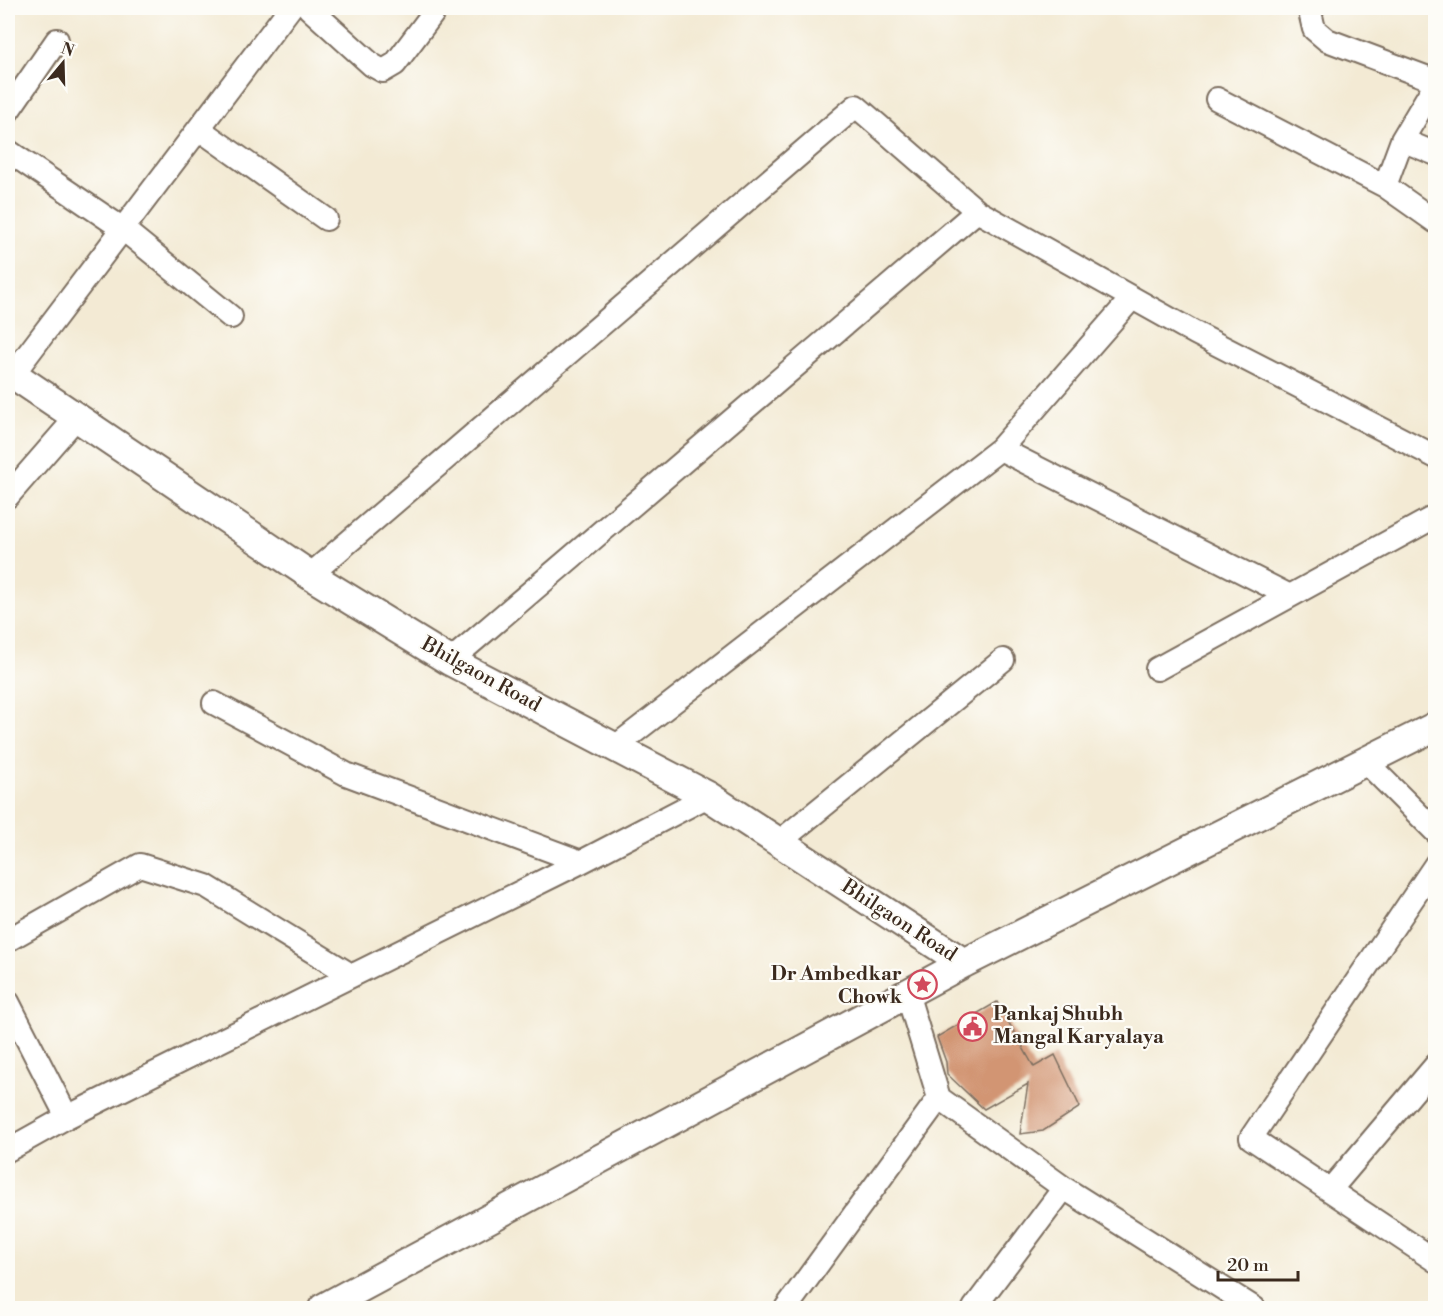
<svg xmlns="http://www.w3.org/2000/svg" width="1443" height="1316" viewBox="0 0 1443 1316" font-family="'Libre Bodoni',serif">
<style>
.building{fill:#d29573}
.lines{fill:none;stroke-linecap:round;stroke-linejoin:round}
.minor-casing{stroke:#7b6d5e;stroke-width:26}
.tertiary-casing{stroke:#7b6d5e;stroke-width:32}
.minor{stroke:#fff;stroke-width:22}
.tertiary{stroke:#fff;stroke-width:28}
.labels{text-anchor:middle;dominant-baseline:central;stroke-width:4.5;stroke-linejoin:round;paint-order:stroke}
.street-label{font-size:20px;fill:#3b2a1e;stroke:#fdfcf7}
.poi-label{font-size:20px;font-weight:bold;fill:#3b2a1e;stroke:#fdfcf7;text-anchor:end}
</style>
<rect width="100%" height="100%" fill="#fdfcf7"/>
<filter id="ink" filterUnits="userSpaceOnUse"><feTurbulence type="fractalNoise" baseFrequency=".0167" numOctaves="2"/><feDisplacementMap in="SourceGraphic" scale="12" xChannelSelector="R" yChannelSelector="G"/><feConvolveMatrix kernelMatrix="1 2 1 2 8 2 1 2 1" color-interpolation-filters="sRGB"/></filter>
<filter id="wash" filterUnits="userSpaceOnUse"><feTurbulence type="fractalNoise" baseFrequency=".008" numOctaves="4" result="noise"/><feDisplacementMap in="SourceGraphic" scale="24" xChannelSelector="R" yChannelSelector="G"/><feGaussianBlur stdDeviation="1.35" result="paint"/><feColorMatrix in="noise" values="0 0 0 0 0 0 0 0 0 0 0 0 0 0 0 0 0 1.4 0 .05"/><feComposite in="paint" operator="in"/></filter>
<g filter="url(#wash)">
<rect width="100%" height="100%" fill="#f3ead4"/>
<g id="blocks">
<path class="building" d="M997,1002l37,65 21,-12 25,52 -37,24 -23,3 8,-50 -44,25 -37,-35 -1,-12 -9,-25z"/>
</g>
</g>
<g filter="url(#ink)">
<use href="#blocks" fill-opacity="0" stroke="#7b6d5e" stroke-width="1.5"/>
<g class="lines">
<defs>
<path id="minor" d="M309,8l63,57 11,6 12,-7 42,-56
M1313,8l-3,4 4,17 13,11 109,41
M1436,83l-34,57 -17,46 51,36
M1217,99l168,87
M8,111l49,-71
M199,129l127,90
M1402,140l34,14
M8,151l115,78 108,88
M13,374l277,-366
M1000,449l132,-151
M8,496l68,-78
M310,575l546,-469 121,105 218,122 241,124
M450,661l527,-450
M1157,669l279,-153
M214,703l132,71 235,88
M615,747l385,-298 290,147
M1365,761l71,71
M779,842l224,-182
M1436,864l-185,274 185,123
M8,940l132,-75 66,21 145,89
M907,993l32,105 125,90 190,120
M8,1002l59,115
M8,1150l59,-33 514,-255 127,-66
M1330,1190l106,-125
M786,1308l153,-210
M974,1308l90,-120"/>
<path id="tertiary" d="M8,371l302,204 140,86 258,135 256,167
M323,1308l641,-345 472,-237"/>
</defs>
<use href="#minor" class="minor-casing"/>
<use href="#tertiary" class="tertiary-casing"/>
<use href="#minor" class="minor"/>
<use href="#tertiary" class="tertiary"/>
</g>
</g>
<defs>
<symbol id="sight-ring" viewBox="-11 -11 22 22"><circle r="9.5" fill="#fdfcf7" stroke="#d1495b" stroke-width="1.5"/><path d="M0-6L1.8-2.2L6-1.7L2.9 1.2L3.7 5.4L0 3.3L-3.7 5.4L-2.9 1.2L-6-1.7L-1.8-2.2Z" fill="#d1495b"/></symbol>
<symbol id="civic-ring" viewBox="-11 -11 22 22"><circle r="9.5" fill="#fdfcf7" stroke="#d1495b" stroke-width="1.5"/><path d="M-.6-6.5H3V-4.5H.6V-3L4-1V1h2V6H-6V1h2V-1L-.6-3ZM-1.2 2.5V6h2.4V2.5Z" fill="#d1495b"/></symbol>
</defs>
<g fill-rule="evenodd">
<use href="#sight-ring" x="906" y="968" width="33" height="33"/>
<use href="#civic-ring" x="956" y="1010" width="33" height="33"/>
</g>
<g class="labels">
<g class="street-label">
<text transform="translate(481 675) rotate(29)">Bhilgaon Road</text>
<text transform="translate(899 921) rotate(33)">Bhilgaon Road</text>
</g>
<g class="poi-label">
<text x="902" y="974">Dr Ambedkar<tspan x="902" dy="23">Chowk</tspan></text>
<text x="993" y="1014" text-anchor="start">Pankaj Shubh<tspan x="993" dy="23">Mangal Karyalaya</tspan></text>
</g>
</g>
<rect width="1443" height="1316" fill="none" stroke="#fdfcf7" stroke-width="30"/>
<g transform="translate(63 63) rotate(19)" stroke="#fdfcf7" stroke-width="4.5" paint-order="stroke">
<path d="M0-4.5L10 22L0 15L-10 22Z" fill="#3b2a1e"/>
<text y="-9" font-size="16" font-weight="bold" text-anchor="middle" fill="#3b2a1e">N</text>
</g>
<path d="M1218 1271v9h80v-9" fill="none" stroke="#3b2a1e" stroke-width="3"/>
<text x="1227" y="1271" font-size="18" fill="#3b2a1e" stroke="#fdfcf7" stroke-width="4.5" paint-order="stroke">20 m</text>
</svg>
